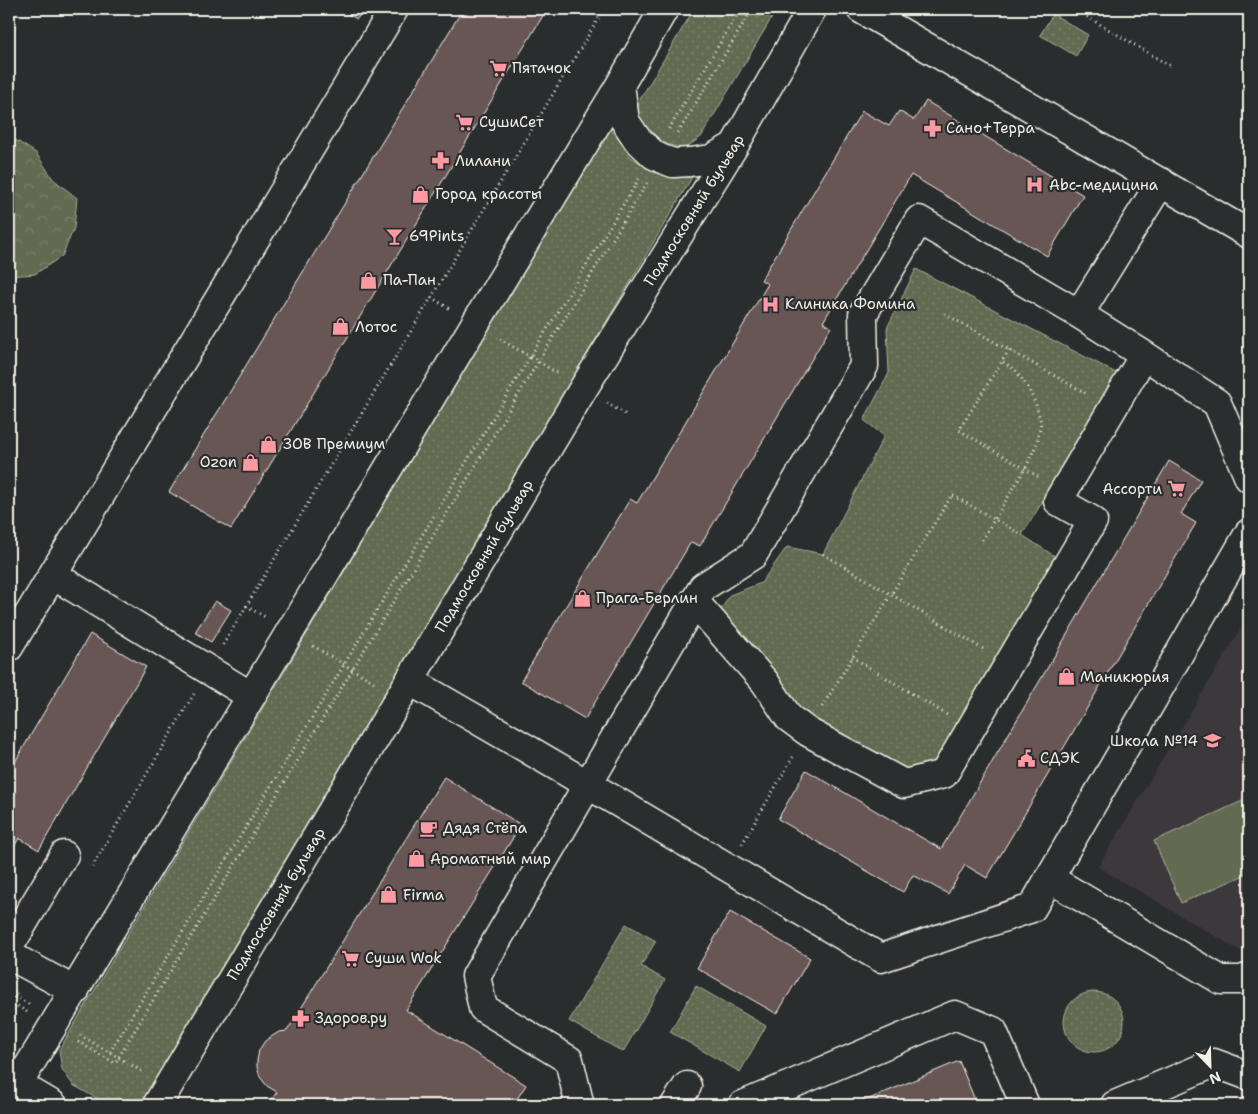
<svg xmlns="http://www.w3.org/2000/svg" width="1258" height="1114" viewBox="0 0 1258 1114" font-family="'Shantell Sans',sans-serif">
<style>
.built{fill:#3d393a}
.grass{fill:url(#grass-dots);stroke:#abae9c}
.forest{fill:url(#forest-crowns);stroke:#abae9c}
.pitch{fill:#626a51;stroke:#abae9c}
.building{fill:#685655;stroke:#f4f1e8}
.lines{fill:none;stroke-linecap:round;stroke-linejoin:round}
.minor-casing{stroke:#f4f1e8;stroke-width:31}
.major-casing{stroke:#f4f1e8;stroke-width:31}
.path{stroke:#f4f1e8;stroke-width:3;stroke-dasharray:1 4;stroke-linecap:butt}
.minor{stroke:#2a2d2e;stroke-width:28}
.major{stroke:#2a2d2e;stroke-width:28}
.labels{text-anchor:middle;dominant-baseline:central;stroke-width:4.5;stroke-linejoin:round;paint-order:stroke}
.poi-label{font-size:15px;fill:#f4f1e8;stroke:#2a2d2e;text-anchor:start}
.street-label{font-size:15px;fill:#f4f1e8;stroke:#2a2d2e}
</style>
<defs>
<pattern id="grass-dots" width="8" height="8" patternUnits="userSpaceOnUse" patternTransform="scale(1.25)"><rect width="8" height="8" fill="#626a51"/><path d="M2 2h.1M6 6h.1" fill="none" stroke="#79806a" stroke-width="1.8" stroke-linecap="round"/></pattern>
<pattern id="forest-crowns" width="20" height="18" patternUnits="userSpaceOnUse" patternTransform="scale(1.25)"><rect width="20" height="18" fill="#626a51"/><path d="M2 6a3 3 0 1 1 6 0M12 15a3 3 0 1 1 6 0" fill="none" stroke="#79806a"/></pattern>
</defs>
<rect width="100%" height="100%" fill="#2a2d2e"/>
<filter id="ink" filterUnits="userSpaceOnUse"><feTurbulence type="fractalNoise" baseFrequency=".02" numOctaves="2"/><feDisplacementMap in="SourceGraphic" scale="10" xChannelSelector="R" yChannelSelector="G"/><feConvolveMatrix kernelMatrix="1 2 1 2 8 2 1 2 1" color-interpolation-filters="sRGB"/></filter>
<g filter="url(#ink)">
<path class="built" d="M1249,615v341l-151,-89z"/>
<path class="grass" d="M694,9h83l-76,128 -17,12 -17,-5 -22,-13 -9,-13 3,-17z
M1053,14l35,21 -12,21 -36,-21z
M613,120l3,13 8,15 7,9 25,16 11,2 30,-6 -551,929 -22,6 -23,-3 -28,-16 -11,-16 -3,-19z
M916,269l204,106 -98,160 40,26 -122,205 -36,11 -93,-51 -91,-115 10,-16 31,-12 26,-36 36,7 61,-118 -20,-16 25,-47 -2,-45z
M626,924l30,17 -15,25 24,14 -42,72 -54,-31z
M696,986l70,40 -26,46 -70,-40z
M1064 1022a30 30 0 1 1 60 0a30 30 0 1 1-60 0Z"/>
<path class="forest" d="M9,136l27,17 17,26 24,19 -3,30 -12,28 -27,18 -26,2z"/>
<path class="pitch" d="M1249,798v75l-68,30 -27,-62z"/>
<path class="building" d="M338,9h25l-6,10z
M463,9h84l-316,520 -62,-37z
M926,101l157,94 -36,61 -136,-81 -88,147 8,5 -131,219 -9,-4 -106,177 -64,-38 109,-182 7,4 131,-219 -7,-4 101,-169 27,15 10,-15 15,9z
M1169,461l32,19 -20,34 15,9 -209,355 -22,-13 -17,29 -35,-19 -10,17 -125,-73 28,-49 135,79z
M215,601l16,9 -20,32 -16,-10z
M90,634l56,33 -107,183 -20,-12 -10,18v-84z
M444,777l77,48 -115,185 120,75 -13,20h-231l-10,-6 5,-7 -10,-6 -7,-9 -3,-10v-6l2,-11 6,-9 4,-3 10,-6 8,-1z
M730,912l80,46 -33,56 -80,-46z
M959,1061l18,44h-122z"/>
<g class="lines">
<defs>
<path id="minor" d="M861,9l388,225
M620,85l5,36 12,18 17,16 8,4 11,4 17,-1 21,-3 23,-13
M1079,314l82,-132
M53,575l198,121
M694,601l71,81 24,36 19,14 96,52 40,-10 149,-253 -35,-20 86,-146
M9,647l385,-638
M410,681c158,90 314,185 471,277l151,-50 217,-375
M1049,878l172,102h20l8,-3
M9,947l55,-92
M9,955l66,36
M18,1084l457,-760 145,-239 44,-76
M157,1105l426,-716 151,-243 78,-137
M576,1105l3,-3 -10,-42 -86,-52 -7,-32 227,-389 50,-32 111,-189 -1,-52 56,-94 160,94 65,41 73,48 32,75
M675,1105l12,-19
M743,1105l212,-90 38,16 32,74
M1115,1105l99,-42 35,13"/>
<path id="major" d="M9,1079l44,26"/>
</defs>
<use href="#minor" class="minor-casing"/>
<use href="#major" class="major-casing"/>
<path class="path" d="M1074,9l98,58
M669,129l71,-120
M678,133l74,-124
M431,297l19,12
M945,314l142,80
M500,339l59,35
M1009,350l-50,80 80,47
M607,403l18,11
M982,540l43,-71 12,-26 4,-21 -6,-20 -8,-16 -11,-15 -14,-10
M823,554l162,96
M246,606l21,12
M223,645l381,-636
M313,646l61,36
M852,657l95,58
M822,707l130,-212 70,40
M742,844l51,-87
M92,867l102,-173
M15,996l17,10
M9,1007l8,-14
M9,1016l7,-11 11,7
M80,1035l63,37
M78,1042l37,21 423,-701 109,-179
M110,1052l420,-695 109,-178
M192,1101l7,4"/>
<use href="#minor" class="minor"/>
<use href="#major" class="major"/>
</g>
</g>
<defs>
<symbol id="supermarket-bare" viewBox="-9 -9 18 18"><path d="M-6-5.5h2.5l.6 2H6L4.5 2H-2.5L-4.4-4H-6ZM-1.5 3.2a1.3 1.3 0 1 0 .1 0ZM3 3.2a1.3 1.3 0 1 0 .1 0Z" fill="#ff9aa2" stroke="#2a2d2e" stroke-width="2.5" paint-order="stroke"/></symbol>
<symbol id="pharmacy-bare" viewBox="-9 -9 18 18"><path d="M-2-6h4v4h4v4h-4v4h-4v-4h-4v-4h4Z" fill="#ff9aa2" stroke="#2a2d2e" stroke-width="2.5" paint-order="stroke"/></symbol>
<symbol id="hospital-bare" viewBox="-9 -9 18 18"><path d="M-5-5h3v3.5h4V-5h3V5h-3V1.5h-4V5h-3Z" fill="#ff9aa2" stroke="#2a2d2e" stroke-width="2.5" paint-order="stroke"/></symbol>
<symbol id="shop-bare" viewBox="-9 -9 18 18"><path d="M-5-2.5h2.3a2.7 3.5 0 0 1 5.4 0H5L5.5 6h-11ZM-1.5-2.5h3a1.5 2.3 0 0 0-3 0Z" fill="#ff9aa2" stroke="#2a2d2e" stroke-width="2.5" paint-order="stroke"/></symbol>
<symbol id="bar-bare" viewBox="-9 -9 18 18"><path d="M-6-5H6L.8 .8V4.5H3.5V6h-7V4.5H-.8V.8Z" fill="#ff9aa2" stroke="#2a2d2e" stroke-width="2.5" paint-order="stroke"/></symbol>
<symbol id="school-bare" viewBox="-9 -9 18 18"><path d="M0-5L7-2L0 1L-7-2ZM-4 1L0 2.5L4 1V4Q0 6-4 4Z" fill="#ff9aa2" stroke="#2a2d2e" stroke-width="2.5" paint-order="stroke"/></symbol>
<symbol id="civic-bare" viewBox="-9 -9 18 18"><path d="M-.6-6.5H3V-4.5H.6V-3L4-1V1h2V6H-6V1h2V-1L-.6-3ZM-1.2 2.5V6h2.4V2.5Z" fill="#ff9aa2" stroke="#2a2d2e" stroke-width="2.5" paint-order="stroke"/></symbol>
<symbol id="cafe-bare" viewBox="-9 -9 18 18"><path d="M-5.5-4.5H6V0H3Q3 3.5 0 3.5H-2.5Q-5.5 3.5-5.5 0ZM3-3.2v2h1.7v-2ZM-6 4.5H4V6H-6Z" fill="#ff9aa2" stroke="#2a2d2e" stroke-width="2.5" paint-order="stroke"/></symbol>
</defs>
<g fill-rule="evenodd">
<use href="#supermarket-bare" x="486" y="56" width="25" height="25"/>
<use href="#supermarket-bare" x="452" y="110" width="25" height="25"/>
<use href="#pharmacy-bare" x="920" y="116" width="25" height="25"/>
<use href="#pharmacy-bare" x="428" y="148" width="25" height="25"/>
<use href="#hospital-bare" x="1022" y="172" width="25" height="25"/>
<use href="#shop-bare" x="408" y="182" width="25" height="25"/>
<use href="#bar-bare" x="382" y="224" width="25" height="25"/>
<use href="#shop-bare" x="356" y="268" width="25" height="25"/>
<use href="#hospital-bare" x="758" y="292" width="25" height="25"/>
<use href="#shop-bare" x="328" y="314" width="25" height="25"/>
<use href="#shop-bare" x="256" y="432" width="25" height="25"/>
<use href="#shop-bare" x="238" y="450" width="25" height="25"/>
<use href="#supermarket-bare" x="1164" y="476" width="25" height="25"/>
<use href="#shop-bare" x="570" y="586" width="25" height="25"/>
<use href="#shop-bare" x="1054" y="664" width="25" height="25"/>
<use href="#school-bare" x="1200" y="728" width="25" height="25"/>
<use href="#civic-bare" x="1014" y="746" width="25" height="25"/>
<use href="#cafe-bare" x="416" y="816" width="25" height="25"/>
<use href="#shop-bare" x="404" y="846" width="25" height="25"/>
<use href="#shop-bare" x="376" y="882" width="25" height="25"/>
<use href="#supermarket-bare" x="338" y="946" width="25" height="25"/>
<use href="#pharmacy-bare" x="288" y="1006" width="25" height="25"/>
</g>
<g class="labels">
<g class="poi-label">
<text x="512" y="68">Пятачок</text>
<text x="479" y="122">СушиСет</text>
<text x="946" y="128">Сано+Терра</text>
<text x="455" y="161">Лилани</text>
<text x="1049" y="185">Abc-медицина</text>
<text x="435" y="194">Город красоты</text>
<text x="409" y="236">69Pints</text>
<text x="383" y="280">Па-Пан</text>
<text x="785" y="304">Клиника Фомина</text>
<text x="355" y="327">Лотос</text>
<text x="283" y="444">ЗОВ Премиум</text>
<text x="237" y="462" text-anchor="end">Ozon</text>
<text x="1162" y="489" text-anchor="end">Ассорти</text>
<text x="596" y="598">Прага-Берлин</text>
<text x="1080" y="677">Маникюрия</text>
<text x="1198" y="741" text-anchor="end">Школа №14</text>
<text x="1040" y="758">СДЭК</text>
<text x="443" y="828">Дядя Стёпа</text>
<text x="430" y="859">Ароматный мир</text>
<text x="403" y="895">Firma</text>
<text x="365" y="958">Суши Wok</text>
<text x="315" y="1018">Здоров.ру</text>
</g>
<g class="street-label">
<text transform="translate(694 210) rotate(-58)">Подмосковный бульвар</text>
<text transform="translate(484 556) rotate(-59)">Подмосковный бульвар</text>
<text transform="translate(276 904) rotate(-59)">Подмосковный бульвар</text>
</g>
</g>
<rect width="1258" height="1114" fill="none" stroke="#2a2d2e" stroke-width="30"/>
<rect x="15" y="15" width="1228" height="1084" fill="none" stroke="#f4f1e8" stroke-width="2" filter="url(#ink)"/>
<g transform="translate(1210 1066) rotate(157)" stroke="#2a2d2e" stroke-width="4" paint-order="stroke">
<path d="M0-4L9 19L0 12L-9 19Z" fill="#f4f1e8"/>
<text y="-8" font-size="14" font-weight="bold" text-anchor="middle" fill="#f4f1e8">N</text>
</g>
</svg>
